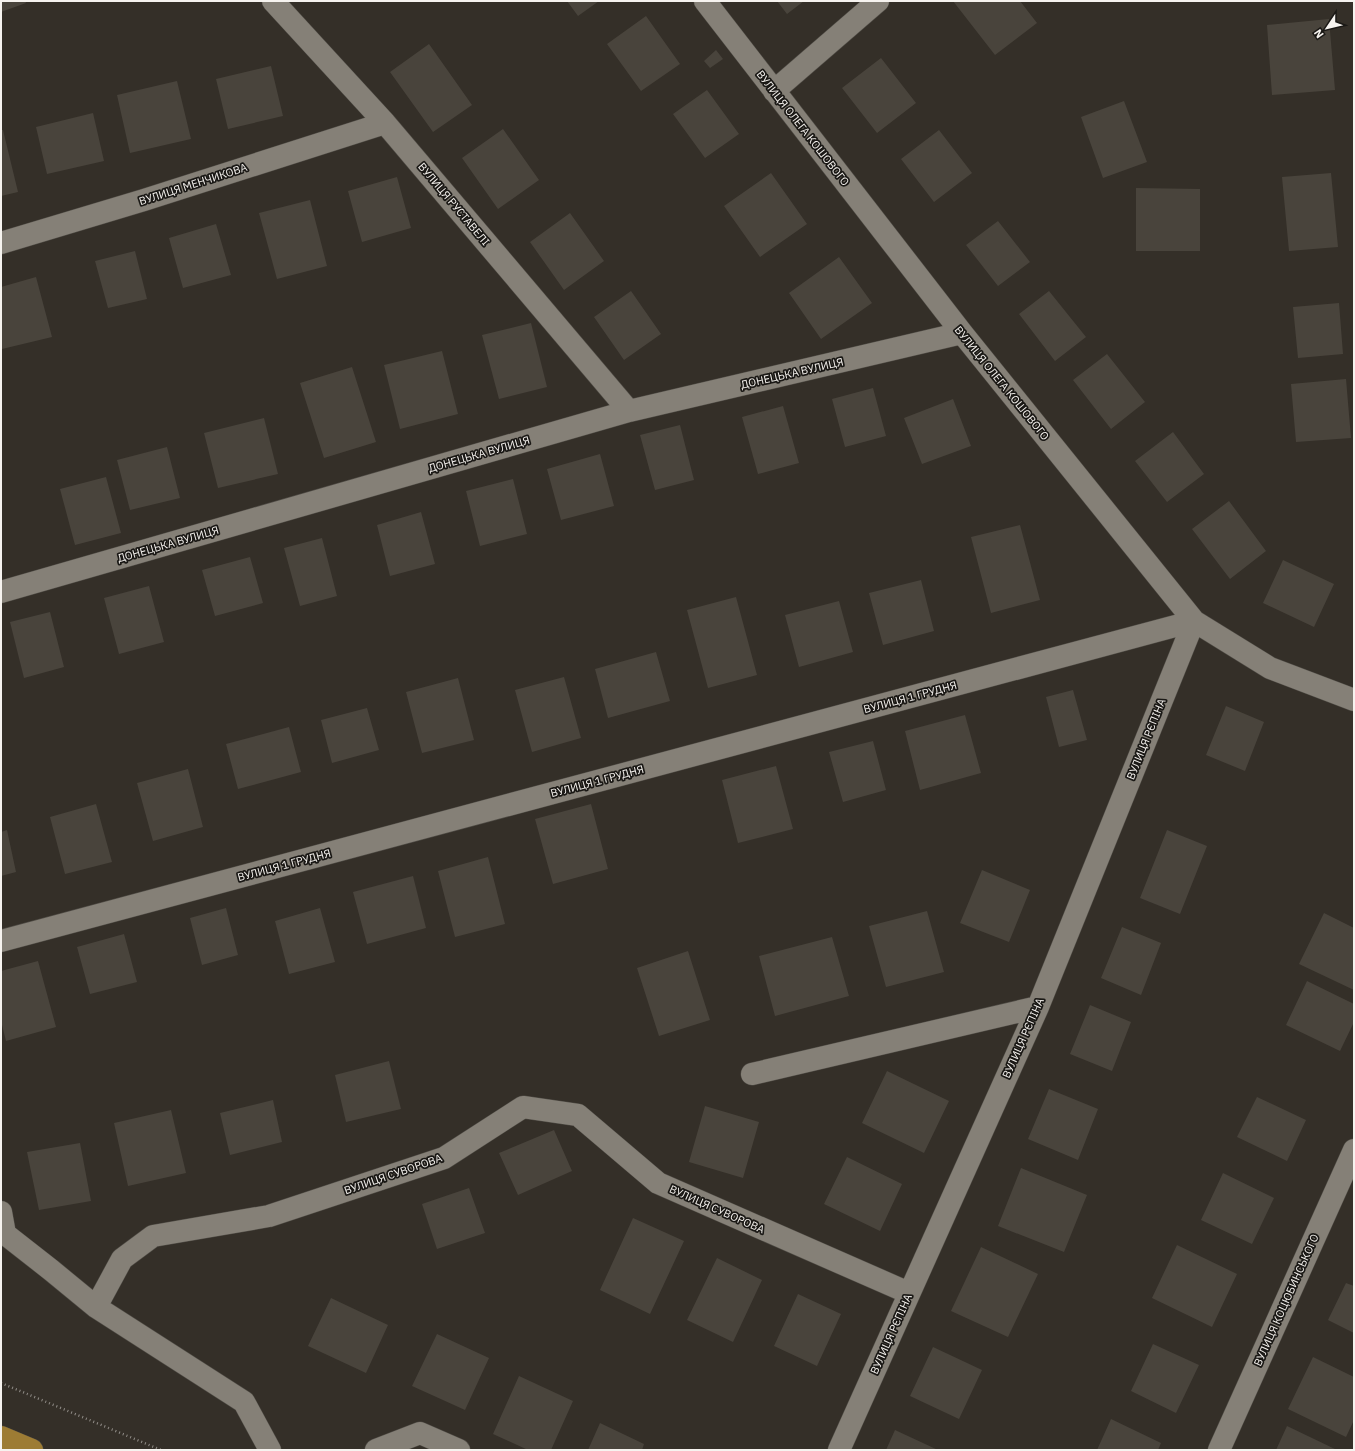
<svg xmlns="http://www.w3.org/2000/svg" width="1355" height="1451" viewBox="0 0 1355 1451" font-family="'IBM Plex Sans',sans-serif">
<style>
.building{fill:#49443c}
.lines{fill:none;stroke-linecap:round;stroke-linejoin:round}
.minor-casing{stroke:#504c46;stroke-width:23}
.major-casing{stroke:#504c46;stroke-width:23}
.path{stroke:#918d88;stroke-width:2.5;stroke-dasharray:1 3;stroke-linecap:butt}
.minor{stroke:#858077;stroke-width:22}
.major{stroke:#9d7c34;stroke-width:22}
.labels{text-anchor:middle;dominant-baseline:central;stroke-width:3.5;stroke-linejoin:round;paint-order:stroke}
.street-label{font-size:11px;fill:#f6f3ef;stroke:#1a1815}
</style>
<rect width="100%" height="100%" fill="#342f28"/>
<path class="building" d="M1,1h24l1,2 -25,9z
M567,1h32l-21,15z
M777,1h27l-17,13z
M953,1h67l17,22 -42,32z
M646,16l34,48 -39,27 -34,-47z
M1329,19l6,71 -63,5 -5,-70z
M429,44l43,61 -39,27 -43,-60z
M716,50l7,9 -13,9 -6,-7z
M881,58l35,45 -39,30 -35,-45z
M271,66l12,50 -55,13 -12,-50z
M177,81l14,58 -61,14 -13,-58z
M707,90l32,44 -34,24 -32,-44z
M1124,101l23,61 -44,16 -22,-61z
M93,113l11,48 -57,13 -11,-47z
M503,129l36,51 -41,29 -36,-51z
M1,130h2l15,62 -17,4z
M939,130l33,43 -38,29 -33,-43z
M771,173l36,51 -47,33 -36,-51z
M1331,173l7,74 -49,4 -7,-74z
M397,177l14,51 -49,14 -14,-51z
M1136,188l64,1v62h-64z
M310,200l17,66 -50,13 -18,-66z
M570,213l34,48 -40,29 -34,-48z
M998,221l32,41 -32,24 -32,-41z
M216,224l15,51 -48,13 -14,-50z
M135,251l12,48 -39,9 -13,-47z
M839,257l33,46 -51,36 -32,-46z
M36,277l16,60 -50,12 -1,-5v-57z
M631,291l30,43 -37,26 -30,-43z
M1049,291l37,46 -31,24 -36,-47z
M1339,303l4,51 -45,4 -5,-51z
M531,323l16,64 -48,12 -17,-64z
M442,351l16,63 -58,15 -16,-64z
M1107,354l38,48 -34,27 -38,-49z
M352,367l24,75 -52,16 -24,-75z
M1346,379l5,59 -55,4 -5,-58z
M873,388l13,48 -41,11 -13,-48z
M953,399l18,47 -49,18 -18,-46z
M783,406l16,57 -41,11 -16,-57z
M264,418l14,56 -60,14 -14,-55z
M680,425l14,55 -39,10 -15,-55z
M1173,432l31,42 -37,28 -32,-41z
M167,447l13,51 -50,12 -13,-50z
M600,454l14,52 -53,14 -14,-51z
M106,477l15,56 -46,12 -15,-56z
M513,479l14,55 -47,12 -14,-55z
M1229,501l37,50 -36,28 -38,-50z
M421,512l14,52 -45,12 -13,-51z
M1020,525l20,75 -49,13 -20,-76z
M322,538l15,58 -37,10 -16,-58z
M250,557l13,46 -48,13 -13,-46z
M1283,560l51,24 -20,43 -51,-24z
M921,580l13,51 -51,14 -14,-52z
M149,586l15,56 -45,12 -15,-56z
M736,597l21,78 -49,13 -21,-78z
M839,601l14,51 -54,15 -14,-52z
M50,612l14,55 -40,11 -14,-56z
M656,652l14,49 -62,17 -13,-49z
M564,677l17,61 -49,14 -17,-62z
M458,678l16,62 -52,13 -16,-61z
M1073,690l14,50 -28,7 -13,-50z
M1226,706l38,16 -19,49 -39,-16z
M367,708l12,42 -47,13 -11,-43z
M965,715l16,58 -61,17 -15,-59z
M289,727l12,45 -63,17 -12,-45z
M873,741l13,49 -43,12 -14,-50z
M776,766l17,63 -55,14 -16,-63z
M188,769l15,58 -50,14 -16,-58z
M96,804l16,58 -47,12 -15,-57z
M591,804l17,65 -55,15 -18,-65z
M7,830l9,42 -15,4v-44z
M1167,830l40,16 -27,68 -40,-16z
M488,857l17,67 -50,13 -17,-66z
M982,870l48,20 -21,52 -49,-19z
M413,876l13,52 -59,16 -14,-52z
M226,908l12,47 -36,10 -12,-47z
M320,908l15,54 -46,12 -14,-53z
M927,911l17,61 -58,15 -17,-61z
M1324,913l30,15v62l-55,-26z
M1122,927l39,16 -20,52 -40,-17z
M124,934l13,48 -47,12 -13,-47z
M832,937l17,59 -74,20 -16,-60z
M688,951l22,69 -51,16 -22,-68z
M38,961l18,66 -50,14 -5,-20v-50z
M1307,981l47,23v18l-14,29 -54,-26z
M1090,1005l41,17 -19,49 -42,-17z
M389,1061l12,48 -55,13 -11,-47z
M887,1071l62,30 -25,52 -62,-30z
M1049,1089l49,20 -20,51 -50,-21z
M1257,1097l49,23 -19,41 -50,-24z
M273,1100l9,42 -52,13 -10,-42z
M705,1106l54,16 -16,56 -54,-16z
M171,1110l15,63 -58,13 -14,-63z
M554,1130l18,41 -54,24 -19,-42z
M80,1143l11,58 -52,9 -12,-58z
M847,1157l55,27 -22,47 -56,-27z
M1021,1168l66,27 -23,57 -66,-26z
M1223,1173l51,25 -22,46 -51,-24z
M469,1188l16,45 -48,16 -15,-45z
M633,1218l51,23 -34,73 -50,-24z
M1177,1245l60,29 -25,53 -60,-29z
M981,1247l57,27 -30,63 -57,-26z
M717,1258l45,22 -29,62 -46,-22z
M1346,1283l8,3v47l-26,-13z
M798,1294l43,20 -24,52 -43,-20z
M331,1298l57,27 -22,48 -58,-27z
M437,1334l52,24 -24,52 -53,-24z
M1153,1344l46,21 -23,48 -45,-22z
M933,1347l49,23 -23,49 -49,-23z
M1313,1357l41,20v43l-8,17 -58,-28z
M519,1376l54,25 -22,49h-23l-35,-16z
M1111,1419l50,24 -3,7h-61z
M600,1423l44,21 -2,6h-54z
M1287,1426l50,24h-61z
M895,1430l43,20h-52z"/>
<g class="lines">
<defs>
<path id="minor" d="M273,1l112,122 244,288
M705,1l257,332 232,288 76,47 84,32
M774,91l104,-90
M1,243l143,-43 241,-77
M1,592l628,-181 333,-78
M1,941l1193,-320
M752,1074l286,-67
M1,1212l4,22 46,36 45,37 148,95 26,48
M96,1307l26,-48 31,-23 116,-20 175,-58 79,-51 55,8 80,68 251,110
M376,1450l44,-17 39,17
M839,1450l199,-443 156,-386
M1219,1450l135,-300"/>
<path id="major" d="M1,1437l31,13"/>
</defs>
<use href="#minor" class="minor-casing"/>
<use href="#major" class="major-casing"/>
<path class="path" d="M1,1383l160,67"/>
<use href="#minor" class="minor"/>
<use href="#major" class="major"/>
</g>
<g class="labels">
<g class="street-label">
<text transform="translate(803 128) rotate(52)">ВУЛИЦЯ ОЛЕГА КОШОВОГО</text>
<text transform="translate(193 184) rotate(-18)">ВУЛИЦЯ МЕНЧИКОВА</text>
<text transform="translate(454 204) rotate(50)">ВУЛИЦЯ РУСТАВЕЛІ</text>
<text transform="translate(792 373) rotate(-13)">ДОНЕЦЬКА ВУЛИЦЯ</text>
<text transform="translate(1002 383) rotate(51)">ВУЛИЦЯ ОЛЕГА КОШОВОГО</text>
<text transform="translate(479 454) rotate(-16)">ДОНЕЦЬКА ВУЛИЦЯ</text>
<text transform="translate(168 544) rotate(-16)">ДОНЕЦЬКА ВУЛИЦЯ</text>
<text transform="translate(910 697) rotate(-15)">ВУЛИЦЯ 1 ГРУДНЯ</text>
<text transform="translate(1146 739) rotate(-68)">ВУЛИЦЯ РЄПІНА</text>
<text transform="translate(597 781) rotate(-15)">ВУЛИЦЯ 1 ГРУДНЯ</text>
<text transform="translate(284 865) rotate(-15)">ВУЛИЦЯ 1 ГРУДНЯ</text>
<text transform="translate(1023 1038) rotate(-66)">ВУЛИЦЯ РЄПІНА</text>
<text transform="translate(393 1174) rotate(-19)">ВУЛИЦЯ СУВОРОВА</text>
<text transform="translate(717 1209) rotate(24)">ВУЛИЦЯ СУВОРОВА</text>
<text transform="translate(1286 1300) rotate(-66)">ВУЛИЦЯ КОЦЮБИНСЬКОГО</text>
<text transform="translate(891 1334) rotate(-66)">ВУЛИЦЯ РЄПІНА</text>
</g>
</g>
<rect width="1355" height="1451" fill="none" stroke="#f6f3ef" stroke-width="4"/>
<g transform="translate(1327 28) rotate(235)" stroke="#1a1815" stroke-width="3" paint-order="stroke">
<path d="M0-3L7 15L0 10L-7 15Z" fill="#f6f3ef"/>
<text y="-6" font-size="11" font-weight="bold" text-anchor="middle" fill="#f6f3ef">N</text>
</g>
</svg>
